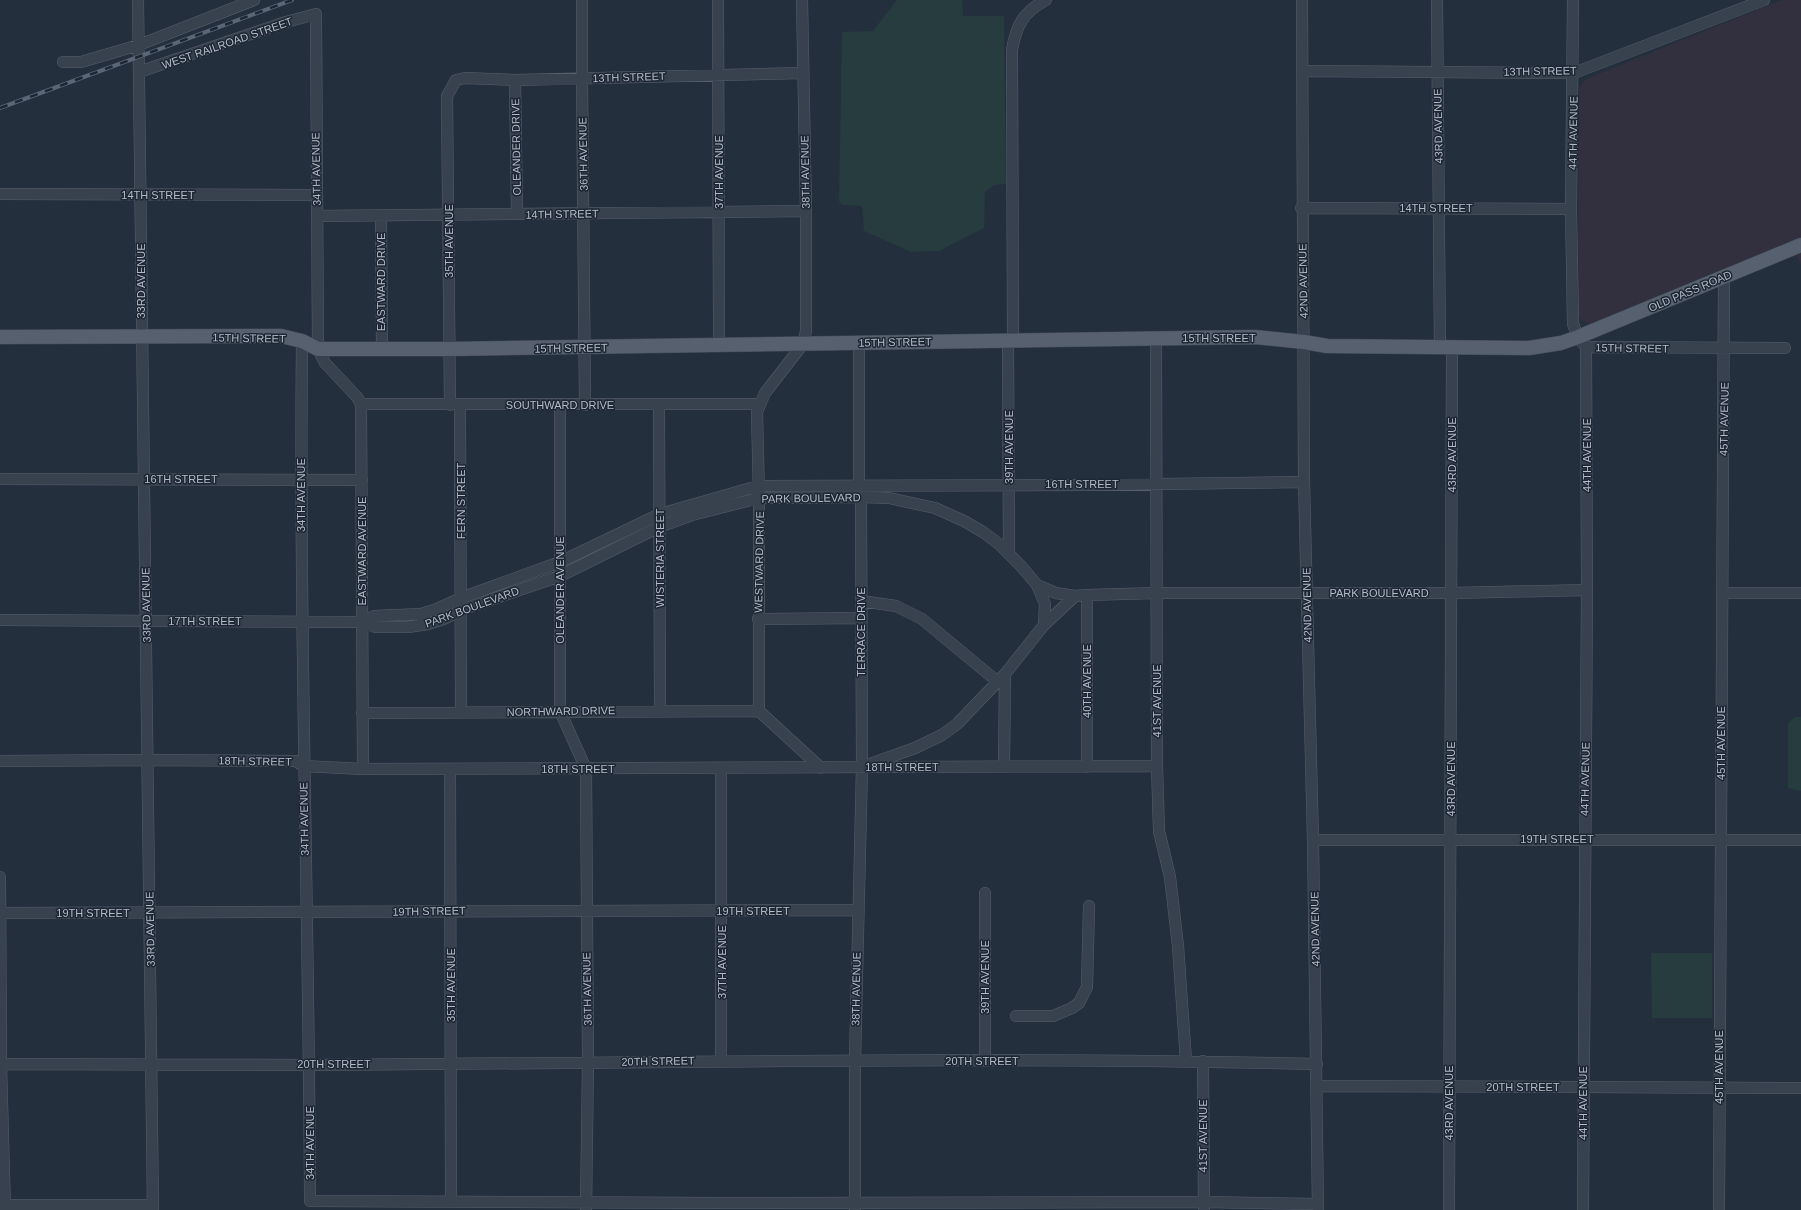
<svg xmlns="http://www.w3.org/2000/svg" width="1801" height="1210" viewBox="0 0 1801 1210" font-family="Helvetica,sans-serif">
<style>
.medical{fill:#32303f}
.green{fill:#263c3f}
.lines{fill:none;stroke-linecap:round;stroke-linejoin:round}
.minor-casing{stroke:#565f6c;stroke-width:12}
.major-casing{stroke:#414a57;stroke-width:15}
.minor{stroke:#38414e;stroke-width:11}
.major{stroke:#56606e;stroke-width:14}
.rail-casing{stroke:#5a6575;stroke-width:4}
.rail{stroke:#1d2633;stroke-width:2.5;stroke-dasharray:8;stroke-linecap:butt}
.labels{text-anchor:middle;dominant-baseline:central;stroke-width:3;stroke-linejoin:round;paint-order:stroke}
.street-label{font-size:11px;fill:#b4bcc9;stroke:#1d2633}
</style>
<rect width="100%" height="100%" fill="#242f3e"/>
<path class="medical" d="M1782,0h19v265l-10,-24 -201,83 -5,-2 -5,-4 -2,-5 1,-225 6,-8 6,-3z"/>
<path class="green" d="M897,0h65l1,16h41l2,168 -12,1 -9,7 -1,36 -45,23 -28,1 -47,-21 -2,-25 -20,-1 -3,-4 3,-169 31,-1z
M1795,717h6v74l-13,-3v-65z
M1651,953h61v65h-60z"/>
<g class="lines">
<defs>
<path id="minor" d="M138,0l15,1210
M582,0v79l3,326
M718,0l1,345
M802,0l4,211v120l-3,13 -38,49 -8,19 2,86v213l62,57
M1302,0l2,482 9,358 5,370
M1437,0l3,348
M1573,0l-2,209 2,115 5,13 8,10 199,1
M63,62h18l58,-17 115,-45
M1302,71l272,2 190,-73
M139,72l147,-50 30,-8 2,335 7,14 32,34 4,7 2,365
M515,80l2,134
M0,194l316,1
M1301,208l270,1
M317,216l489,-5
M381,216l1,133
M1156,338l1,428 2,65 11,46 8,69 8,115
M1008,340l1,213
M1013,340l-1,-290c4,-24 11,-38 34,-50
M302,341c-3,286 7,573 8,860l411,2 483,-1 114,2
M859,343v142
M361,404h398
M450,405l-3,-309 9,-16 9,-2 50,2 288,-7
M460,405l1,307
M560,405v306l26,58 2,293 -2,148
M659,405l1,306
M0,479l362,1
M1037,585l19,8 19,3
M1722,593h79
M861,601l35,5 26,13 76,63
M758,619l103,-1
M0,620l362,2 13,5h33l20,-3 16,-5 17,-9 99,-34 99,-49 33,-12 67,-17 102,-1 28,1 46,10 29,13 19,11 16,12 22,22 16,19 8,19 -1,21 -39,49 -48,50 -15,11 -27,13 -53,19
M362,622l12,-6 47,-2 16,-5 24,-11 99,-36 100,-48 98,-28 327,-1 219,-3
M1044,625l31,-29 12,-1 70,-2h295l135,-3
M362,713l397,-2
M0,761l147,-1 149,1 7,5 60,3 794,-3
M1004,767l1,-93
M1087,767v-172
M450,770l1,431
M1313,840h488
M0,877l1,187 4,146
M985,893v168
M0,913l858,-3
M1016,1016h37l19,-8 7,-5 8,-16 2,-81
M721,1061v-293
M1203,1061l1,149
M0,1064c104,0 207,1 311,1 335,-2 671,-9 1006,-1
M1317,1086l484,2
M0,1205h153
M855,1210v-149l7,-294 -1,-270
M1449,1210l3,-862
M1583,1210l4,-620 -1,-243
M1719,1210l5,-934"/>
<path id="major" d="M0,337l281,-1 21,5 16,8h131l806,-12 49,5 23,4 202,2 32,-5 17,-6 223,-92"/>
</defs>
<use href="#minor" class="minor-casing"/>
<use href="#major" class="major-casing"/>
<use href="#minor" class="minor"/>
<use href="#major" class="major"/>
<defs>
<path id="rail" d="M0,108l292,-108"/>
</defs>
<use href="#rail" class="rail-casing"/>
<use href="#rail" class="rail"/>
</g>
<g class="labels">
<g class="street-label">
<text transform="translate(227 43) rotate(-19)">WEST RAILROAD STREET</text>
<text transform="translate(1540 71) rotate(-1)">13TH STREET</text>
<text transform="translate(629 77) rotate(-2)">13TH STREET</text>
<text transform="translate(1438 126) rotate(-91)">43RD AVENUE</text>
<text transform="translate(1573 133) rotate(-89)">44TH AVENUE</text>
<text transform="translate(516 147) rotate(-91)">OLEANDER DRIVE</text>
<text transform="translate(583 154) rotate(-91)">36TH AVENUE</text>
<text transform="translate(316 169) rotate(-91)">34TH AVENUE</text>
<text transform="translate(719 172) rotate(-90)">37TH AVENUE</text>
<text transform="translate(805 172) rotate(-91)">38TH AVENUE</text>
<text x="158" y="195">14TH STREET</text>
<text x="1436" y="208">14TH STREET</text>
<text transform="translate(562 214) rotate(-1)">14TH STREET</text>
<text transform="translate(449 241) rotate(-90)">35TH AVENUE</text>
<text transform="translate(141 281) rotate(-90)">33RD AVENUE</text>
<text transform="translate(1303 281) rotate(-91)">42ND AVENUE</text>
<text transform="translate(381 282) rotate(-90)">EASTWARD DRIVE</text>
<text transform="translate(1690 291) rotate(-23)">OLD PASS ROAD</text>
<text transform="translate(249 338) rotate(1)">15TH STREET</text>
<text x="1219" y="338">15TH STREET</text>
<text transform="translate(895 342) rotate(-1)">15TH STREET</text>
<text transform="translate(571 348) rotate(-1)">15TH STREET</text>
<text transform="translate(1632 348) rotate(1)">15TH STREET</text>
<text x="560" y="405">SOUTHWARD DRIVE</text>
<text transform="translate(1724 419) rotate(-89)">45TH AVENUE</text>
<text transform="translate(1009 447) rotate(-90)">39TH AVENUE</text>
<text transform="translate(1452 455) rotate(-90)">43RD AVENUE</text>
<text transform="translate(1587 455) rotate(-90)">44TH AVENUE</text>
<text x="181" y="479">16TH STREET</text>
<text x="1082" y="484">16TH STREET</text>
<text transform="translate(301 495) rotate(-90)">34TH AVENUE</text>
<text transform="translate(811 498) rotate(-1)">PARK BOULEVARD</text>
<text transform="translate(461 501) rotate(-90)">FERN STREET</text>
<text transform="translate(362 551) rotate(-90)">EASTWARD AVENUE</text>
<text transform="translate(660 558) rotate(-90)">WISTERIA STREET</text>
<text transform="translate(759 562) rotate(-89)">WESTWARD DRIVE</text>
<text transform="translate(560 590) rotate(-90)">OLEANDER AVENUE</text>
<text x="1379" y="593">PARK BOULEVARD</text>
<text transform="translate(146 605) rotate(-91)">33RD AVENUE</text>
<text transform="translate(1307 605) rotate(-91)">42ND AVENUE</text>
<text transform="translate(472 607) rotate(-20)">PARK BOULEVARD</text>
<text x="205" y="621">17TH STREET</text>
<text transform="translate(861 632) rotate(-90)">TERRACE DRIVE</text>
<text transform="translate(1087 681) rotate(-90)">40TH AVENUE</text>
<text transform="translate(1157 701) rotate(-90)">41ST AVENUE</text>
<text transform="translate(561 711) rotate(-1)">NORTHWARD DRIVE</text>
<text transform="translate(1721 743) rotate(-90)">45TH AVENUE</text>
<text transform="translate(255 761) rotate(1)">18TH STREET</text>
<text x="902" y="767">18TH STREET</text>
<text x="578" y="769">18TH STREET</text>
<text transform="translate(1451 779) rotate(-90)">43RD AVENUE</text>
<text transform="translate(1585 779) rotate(-89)">44TH AVENUE</text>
<text transform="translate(304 819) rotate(-91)">34TH AVENUE</text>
<text x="1557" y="839">19TH STREET</text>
<text transform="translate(429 911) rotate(-1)">19TH STREET</text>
<text x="753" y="911">19TH STREET</text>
<text x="93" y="913">19TH STREET</text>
<text transform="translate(150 929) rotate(-91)">33RD AVENUE</text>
<text transform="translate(1315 929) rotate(-91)">42ND AVENUE</text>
<text transform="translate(722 962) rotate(-90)">37TH AVENUE</text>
<text transform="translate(985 977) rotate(-90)">39TH AVENUE</text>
<text transform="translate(451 985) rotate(-90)">35TH AVENUE</text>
<text transform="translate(587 989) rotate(-91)">36TH AVENUE</text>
<text transform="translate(856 989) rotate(-89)">38TH AVENUE</text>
<text transform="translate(658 1061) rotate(-1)">20TH STREET</text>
<text x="982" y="1061">20TH STREET</text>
<text x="334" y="1064">20TH STREET</text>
<text transform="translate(1719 1067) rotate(-90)">45TH AVENUE</text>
<text x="1523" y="1087">20TH STREET</text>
<text transform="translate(1449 1103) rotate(-90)">43RD AVENUE</text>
<text transform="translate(1583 1103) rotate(-90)">44TH AVENUE</text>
<text transform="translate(1203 1136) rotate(-90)">41ST AVENUE</text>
<text transform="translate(310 1143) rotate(-90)">34TH AVENUE</text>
</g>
</g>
</svg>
